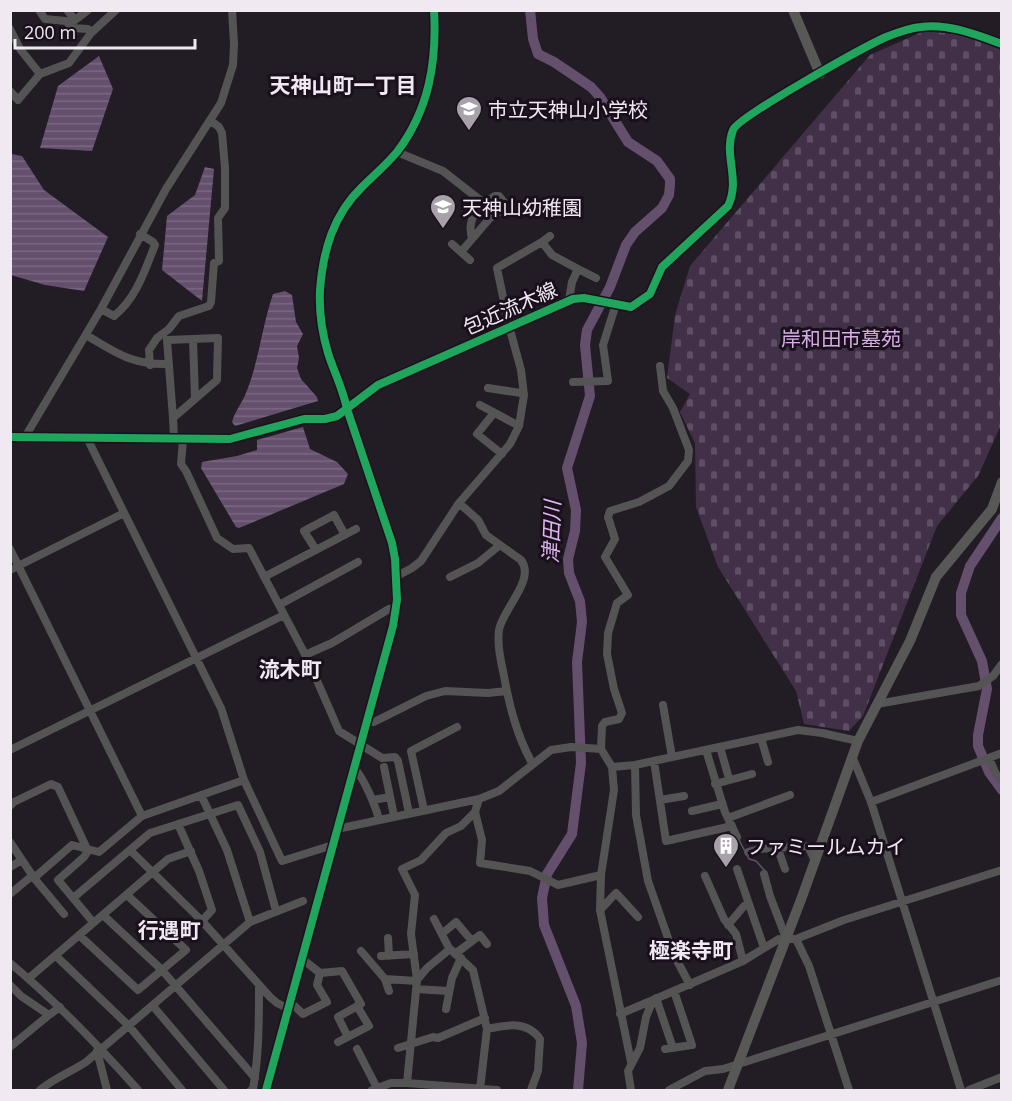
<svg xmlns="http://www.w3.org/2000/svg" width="1012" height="1101" viewBox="0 0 1012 1101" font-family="'Open Sans','Noto Sans JP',sans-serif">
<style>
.cemetery{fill:url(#cemetery-stones)}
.water{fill:url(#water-rules)}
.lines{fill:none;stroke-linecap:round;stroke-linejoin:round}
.stream{stroke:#644f6d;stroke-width:1.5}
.river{stroke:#644f6d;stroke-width:10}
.street{stroke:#545454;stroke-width:8}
.secondary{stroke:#585857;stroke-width:10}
.cycleway-casing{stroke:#1a101d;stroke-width:11}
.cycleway{stroke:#20a55d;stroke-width:8}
.labels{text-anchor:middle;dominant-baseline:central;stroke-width:6;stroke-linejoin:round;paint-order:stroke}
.poi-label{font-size:20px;fill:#f0e9f2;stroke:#1a101d;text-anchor:start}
.street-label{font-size:20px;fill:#f0e9f2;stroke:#1a101d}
.park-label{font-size:20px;fill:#d5ade4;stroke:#1a101d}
.neighbourhood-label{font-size:21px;font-weight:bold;fill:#f0e9f2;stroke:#1a101d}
.water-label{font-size:21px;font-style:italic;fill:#deb6ed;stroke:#1a101d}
</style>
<defs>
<pattern id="cemetery-stones" width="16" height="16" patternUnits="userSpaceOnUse" patternTransform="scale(1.5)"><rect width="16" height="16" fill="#423048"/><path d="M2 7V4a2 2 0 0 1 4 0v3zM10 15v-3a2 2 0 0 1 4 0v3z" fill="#5e4e63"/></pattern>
<pattern id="water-rules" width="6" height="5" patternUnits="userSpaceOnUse" patternTransform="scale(1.5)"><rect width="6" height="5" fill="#644f6d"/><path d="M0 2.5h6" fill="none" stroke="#7a6882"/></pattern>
</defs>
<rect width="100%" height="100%" fill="#221c24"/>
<path class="cemetery" d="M924,31l40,4 37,14v376l-23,51 -41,50 -74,190 -14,15 -45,-7 -8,-33 -78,-124 -22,-60 -1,-64 -15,-31 10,-18 -23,-16 8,-63 15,-49 180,-211z"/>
<path class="water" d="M99,56l14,33 -21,62 -52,-3 18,-62z
M11,154l11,2 22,34 64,47 -24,54 -39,-6 -34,-10z
M205,167l9,2 -12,132 -40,-31 5,-54 28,-21z
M285,291l7,4 4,27 7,12 -6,12 2,12 -2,10 4,11 16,18 1,4 -83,25 -3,-4c3,-11 10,-19 14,-29 13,-32 16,-67 27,-99z
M303,427l7,22 27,13 11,12 -4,10 -105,44 -3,-1 -35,-59 1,-6 35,-6 20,-6v-10z"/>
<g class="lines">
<path class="stream" d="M739,840l10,19 7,2 10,11"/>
<path class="river" d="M530,10l3,29 5,15 16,8 37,25 9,10 28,45 29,19 13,18v5l-1,11 -7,13 -27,24 -9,13 -16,42 -23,43 -2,15 5,51 -23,72 9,42 -1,21 -7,28 1,14 11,28 2,21 -5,40 4,101 -9,71 -25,40 -5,24 2,27 32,81 6,37 -4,47
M1002,518l-32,48 -9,27v22l21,46 5,28 -9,46v11l11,26 13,18"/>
<path class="street" d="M39,10l6,9 21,2 6,7 16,1 3,4
M67,10l8,10 13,-10
M10,29l10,20 20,25
M10,91l8,9 22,-26 29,-11 22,-30 25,-23
M397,152l46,19 41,32
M542,242l8,-6
M452,244l18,16
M461,252l29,-34 17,-12 -8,-10h-4c-16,10 -29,22 -23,42
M578,269l18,9
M101,309l13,7c22,-17 31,-46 41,-71l-2,-3 -13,-8
M86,335c31,18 45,30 83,29
M218,338l-1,42 -44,38 -6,-78z
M193,339l2,59
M150,365l-1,-15 8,-12 12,-9 10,-13 30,-10 2,-4 3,-39 5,-2 -1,-43 7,-10v-40l-3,-35 -3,-6 -8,-6
M573,382l35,-1 -5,-36 13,-41
M488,388l33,5 3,2
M480,405l39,21
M494,413l-17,21 25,20
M173,418l1,21
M25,437l76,-128 65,-120 55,-86 12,-38 1,-21 -2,-34
M87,438l134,270 23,72 38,81 51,-16
M183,440l-2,24 5,7 31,67 16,11 16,-1 59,112 31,71 43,27 13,-1 3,4 11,52
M459,503l19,17 8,15 35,25c15,20 -18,48 -22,70 -2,14 1,28 4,41 6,33 13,63 29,92
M10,549l132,267
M316,550l-12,-19 30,-16 11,20
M10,570l114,-57
M397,576l15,-8 9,-7 38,-58 51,-59 9,-18 5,-31 -3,-25 -12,-44 -12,-58 45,-26 10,13 26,14 -6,13 -3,18
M264,577l92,-48
M450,577l28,-14 22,-18
M279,605l79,-43
M305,655l27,-12 57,-34 7,-1
M877,704l102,-18 14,-10 9,-12
M663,705l9,52
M366,722h8l52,-26 19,-5 43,2 19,-2
M761,738l7,24
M720,747l8,28
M10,750l274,-135
M706,750l19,62 12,25
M852,756l19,46 131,-49
M989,758l7,16 6,7
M654,761l12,80 66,-15
M635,765l1,50 12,66 26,74 16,30
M384,767l10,49
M612,767l23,-2 163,-35 24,3 36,8
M354,768c10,10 21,37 25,51
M715,784l37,-10
M201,795l26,55 23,72
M479,799l-4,13 7,28 -2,23 50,8 28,14 43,-10
M373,800l17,-3
M660,800l24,-4
M871,802l90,288
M10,806l4,-4 37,-18 7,3 30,64 -4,6 -26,23 15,18
M424,810l-13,-59 46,-24
M692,811l30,-7
M728,818l62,-23
M178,824l21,47 13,39 -10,11
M337,829l142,-30 20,-8 52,-41 20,-3 30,2
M10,842l24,36 30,36
M778,849l7,20
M130,850l72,71 68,76 7,6 10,5
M748,852l11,-3 49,-3 7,15
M10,867l12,-7
M737,869l27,79
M764,874l6,22 16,42
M705,876l19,43 12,15 7,27
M34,878l38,-33 27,7 43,-36 102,-36
M10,894l23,-19
M600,910l16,-17 22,24
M103,915l59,55 93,108
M434,919l15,29 24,22 14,59
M93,922l-20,-24 77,-65 88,-28 22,47 16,59
M728,925l16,-19
M443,933l13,-11 16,19
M79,935l59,55 48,-40 -59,-55
M388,938l1,18
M796,939l13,27 40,124
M361,951l24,28 32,2
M455,954l25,-19 7,9
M56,956l73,70 53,64
M381,956l33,-2
M301,958l19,15 22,-2 19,33 -23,13 10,20
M10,963c47,39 88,82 128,127
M29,978l139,-119 23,-8
M385,979l4,12
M417,980l10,-12 23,-19
M10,985l11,11 28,19 11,-8
M416,989l32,2
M656,998l17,50
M289,1001l14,13 24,-12 -10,-17 3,-12
M153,1006l71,84
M446,1009l6,-31 9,-20
M620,1014l33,-14
M338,1042l31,-16 -12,-20
M10,1047l39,-32
M398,1048l35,-11 5,1 47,-20
M357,1049l21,41
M665,1049l27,-4 -18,-54
M97,1051l10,39
M631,1062l-31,-152 1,-35 13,-85 -2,-23 -11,-18 1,-23 3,-4 14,-3 3,-6 -8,-24 -7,-35 1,-21 9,-30 11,-8 -23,-38 10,-18 -7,-22 2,-6 29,-9 30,-16 19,-25 1,-11 -16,-42 -10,-17 -3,-25
M407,1083l10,-103 -6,-46 4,-39 -13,-26 19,-9 25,-27 15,-7 14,-14
M480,1089l7,-60c19,-4 40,-9 53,10l-2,32 -7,19
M40,1090c14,-12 31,-18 46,-28l164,-140 53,-21
M251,1090l2,-1c6,-34 6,-69 6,-104
M372,1090l19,-7h16l90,7
M631,1090l-3,-19 12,-23 6,-31 7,-17 90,-39 36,-22h17l48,-19 158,-50
M669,1090l36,-19 18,-2 279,-89
M969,1090l33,-13"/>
<path class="secondary" d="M793,10l27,64
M10,437l220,2 74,-20h21l12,-3 41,-31 195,-86 11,-1 47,9 19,-13 12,-27 66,-61c13,-27 -5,-51 5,-76 6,-14 133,-84 153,-93 10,-4 24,-9 35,-10 27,-4 56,8 81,17
M266,1090l127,-464 4,-26 -2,-41 -3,-16 -45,-134c-4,-20 -13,-37 -19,-56 -6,-20 -9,-42 -8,-63 3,-39 13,-75 42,-103 12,-12 24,-22 35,-35 32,-42 40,-90 37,-142
M728,1090l74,-193 56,-156 52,-100 26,-64 56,-68 10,-27"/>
<defs>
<path id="cycleway" d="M10,437l220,2 74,-20h21l12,-3 41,-31 195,-86 11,-1 47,9 19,-13 12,-27 66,-61c13,-27 -5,-51 5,-76 6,-14 133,-84 153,-93 10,-4 24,-9 35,-10 27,-4 56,8 81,17
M266,1090l127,-464 4,-26 -2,-41 -3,-16 -45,-134c-4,-20 -13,-37 -19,-56 -6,-20 -9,-42 -8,-63 3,-39 13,-75 42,-103 12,-12 24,-22 35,-35 32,-42 40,-90 37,-142"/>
</defs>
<use href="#cycleway" class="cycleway-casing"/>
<use href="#cycleway" class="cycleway"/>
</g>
<defs>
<symbol id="school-pin" viewBox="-11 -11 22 30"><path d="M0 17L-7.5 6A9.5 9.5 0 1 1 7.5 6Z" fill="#a8a1aa" stroke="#1a101d"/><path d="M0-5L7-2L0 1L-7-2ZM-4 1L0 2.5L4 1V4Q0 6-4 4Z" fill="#fff"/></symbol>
<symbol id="building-pin" viewBox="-11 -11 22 30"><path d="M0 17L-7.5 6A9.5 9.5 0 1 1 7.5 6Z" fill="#a8a1aa" stroke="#1a101d"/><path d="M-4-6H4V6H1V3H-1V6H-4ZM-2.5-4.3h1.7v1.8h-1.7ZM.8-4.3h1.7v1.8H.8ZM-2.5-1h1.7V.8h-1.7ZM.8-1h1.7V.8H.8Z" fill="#fff"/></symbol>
</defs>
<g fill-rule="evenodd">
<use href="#school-pin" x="454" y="94" width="30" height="40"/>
<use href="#school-pin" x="428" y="192" width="30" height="40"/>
<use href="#building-pin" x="711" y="831" width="30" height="40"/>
</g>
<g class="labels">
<g class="poi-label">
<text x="488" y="109">市立天神山小学校</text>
<text x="462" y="207">天神山幼稚園</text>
<text x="746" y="846">ファミールムカイ</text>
</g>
<g class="street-label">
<text transform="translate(510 308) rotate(-24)">包近流木線</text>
</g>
<g class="park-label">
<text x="841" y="338">岸和田市墓苑</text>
</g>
<g class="neighbourhood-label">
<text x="343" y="85">天神山町一丁目</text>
<text x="290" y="669">流木町</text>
<text x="169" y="930">行遇町</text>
<text x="691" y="950">極楽寺町</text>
</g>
<g class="water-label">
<text transform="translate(551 532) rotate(-88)">津田川</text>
</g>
</g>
<rect width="1012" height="1101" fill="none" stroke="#f0e9f2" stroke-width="24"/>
<path d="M15 39v9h180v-9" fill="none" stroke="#f0e9f2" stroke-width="3"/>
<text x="24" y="39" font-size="18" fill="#f0e9f2" stroke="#1a101d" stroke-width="4.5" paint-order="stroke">200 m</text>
</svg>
